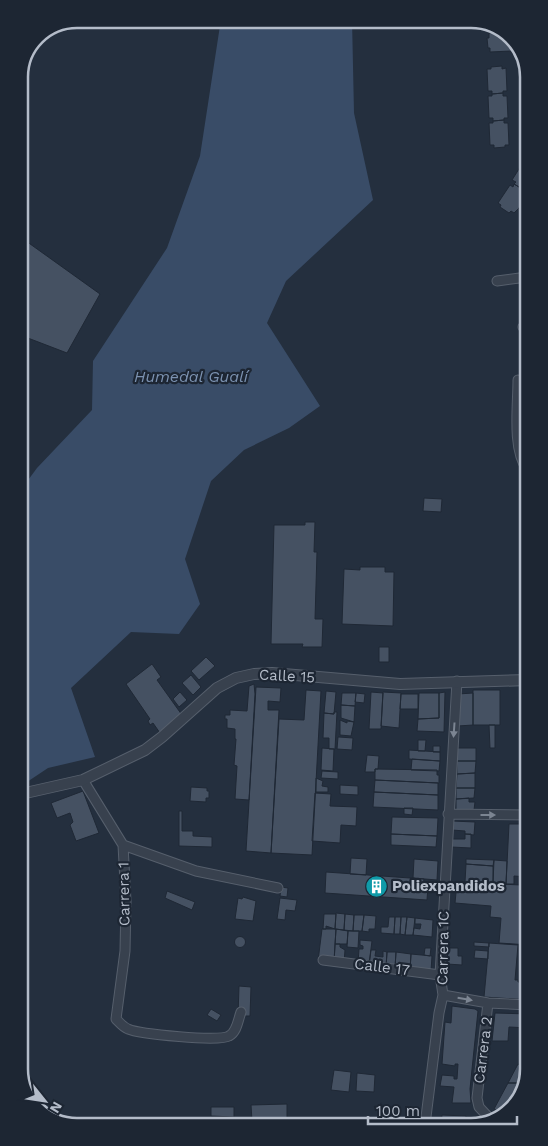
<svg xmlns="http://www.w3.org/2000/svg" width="548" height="1146" viewBox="0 0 548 1146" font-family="'Work Sans',sans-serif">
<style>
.water{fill:#394c67}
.building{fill:#455162;stroke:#1f2835}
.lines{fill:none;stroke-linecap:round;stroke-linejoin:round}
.minor-casing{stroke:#565f6c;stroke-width:11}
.tertiary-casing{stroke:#565f6c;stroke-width:12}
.minor{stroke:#38414e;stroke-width:9}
.tertiary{stroke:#38414e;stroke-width:10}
.oneway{fill:#7c8592}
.labels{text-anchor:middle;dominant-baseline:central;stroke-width:4.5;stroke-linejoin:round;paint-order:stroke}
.street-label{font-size:15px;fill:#b4bcc9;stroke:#1d2633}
.poi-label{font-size:15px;font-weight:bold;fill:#b4bcc9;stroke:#1d2633;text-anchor:start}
.water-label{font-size:16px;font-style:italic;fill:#7c92b1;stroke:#1d2633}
.rim{fill:none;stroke:#b4bcc9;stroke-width:2.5}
</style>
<rect width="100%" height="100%" fill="#242f3e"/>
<path class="water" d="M221,19h131l2,94 19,87 -87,81 -19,42 53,83 -31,22 -45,22 -33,31 -26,78 15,45 -21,30 -48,-2 -60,56 24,69 -47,11 -27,18 -1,-295 17,-23 55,-58 1,-49 74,-113 33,-92z"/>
<path class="building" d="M504,32l4,1 6,9 1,5h-3v4l-22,1v-4h-2l-1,-10h2v-5z
M502,66v3l4,-1 1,23h-4v2l-11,1v-3h-4l-1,-22h4v-2z
M503,93v3h4l1,22h-4v2l-11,1v-3h-4l-1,-22h4v-2z
M504,120v3h4l1,22h-4v2l-11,1v-3h-4l-1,-22h4v-2z
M524,161l2,2v11l-2,-2 -2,3 4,3v11l-1,-1 -1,2 -10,-6 2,-2 -4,-2z
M514,184l10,6 -2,2 4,2 -7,14 -5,5 -3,-2 -2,2 -9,-6 1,-2 -3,-2 12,-18 3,2z
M19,236l81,58 -33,59 -47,-18z
M526,379h1v29h-3l-3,-18h2l-1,-8 4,-1z
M525,413h2v27l-1,-8h-2z
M424,498l18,1 -1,13 -18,-1z
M305,522h10l-1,30h3l-2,67h8l-1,28h-20l1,-3h-32l3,-119h31z
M360,567h25v5h9l-1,54 -51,-2 2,-55 16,1z
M379,647h10v15h-10z
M206,657l9,9 -16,14 -8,-9z
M152,664l9,13 -4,3 25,35 -22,18 -7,-10 -3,2 -2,-4 2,-2 -24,-35z
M191,675l10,12 -8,8 -11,-12z
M254,684l1,10 -6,106 -14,-1 2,-33 -3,-1 2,-26h-1v-10l-8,-1v-9h-2v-4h5v-5l17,1 2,-25z
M256,687l25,1 -1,14 -12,-1v9h11l-8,143 -25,-2z
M306,690l15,1 -9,164 -41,-2 8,-134 25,1z
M473,690h27v35h-27z
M326,691l10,1 -2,22 -10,-1z
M180,692l7,8 -8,7 -6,-8z
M371,692l12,1 -2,36h-12z
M383,692l18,1 -2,35 -18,-2z
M445,692l-1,40 -27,-1 1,-12 21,-1v-25z
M342,693h14l-1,13 -14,-1z
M356,693l9,1 -1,9 -9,-1z
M419,693h20v25l-21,1z
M473,693v32l-15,1v-32z
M401,694h17v15h-18z
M341,705l14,1 -1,16 -13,-4z
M334,712h3l-2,37h-6v-11h-6l1,-25 10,1z
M340,720l7,3v-2l7,1 -3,14 -11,-1z
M489,725h6v23h-5z
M339,737l14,1 -1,12 -15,-1 1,-12z
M418,740h8l-1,11h-7z
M433,746h7v6h-7z
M322,748l12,1 -1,22 -12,-1z
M457,748h19v13h-19z
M409,750l31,2v9l-31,-2z
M367,755l12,1 -1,13h-3v3h-10z
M412,759l28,2 -1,10 -28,-1z
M457,761h19l-1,12 -18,1z
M375,769l62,1v5h2v8l-64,-3z
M322,771l16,1v7l-17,-1z
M475,773v15h-19l1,-14z
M316,778l7,3 -1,5 6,1v5h-12z
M375,780l63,3v12l-64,-3z
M340,785l18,1v9l-18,-1z
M191,787l16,1v3h2v7h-3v4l-16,-1z
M456,788h19l-1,10 -18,1z
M83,791l16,42 -23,8 -6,-16 3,-3 -3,-9 -13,5 -6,-15z
M374,792l64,3v15l-65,-3z
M315,793l16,1 -1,12 27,1 -1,19 -15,-1 -1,18 -28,-2z
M469,798v4h6l-1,8h-18v-11z
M404,808h9l-1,7 -8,-1z
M179,811h3v20h11v5l19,1v10l-33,-1z
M392,817l46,1 -1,18 -46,-2z
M452,821l23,1 -1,13 -9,-1v-3l-13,-1z
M522,821h6l1,56 -15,-1v8h-8l3,-60h12z
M523,821h5l1,56h-7z
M391,834l46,2 -1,11 -45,-2z
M465,834h6v14l-20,-1v-8h14z
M351,858l16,1 -1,16 -16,-1z
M414,859l24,2 -1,19 -24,-2z
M466,859l28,1 -1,6 -27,-2z
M494,860l13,1 -1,23 -13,-1z
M466,864l27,2v17l-28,-1z
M326,872l98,7 -1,7h5l-1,14 -102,-7z
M522,877h7v68l-30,-2 2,-25 -11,-1 1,-11 -36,-3 2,-21 64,3z
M281,887l7,1 -1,9 -7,-1z
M167,891l28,11 -3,8 -27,-12z
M243,897l13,4 -3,20 -18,-2 3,-21 4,1z
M280,898l17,2 -2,11 -9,-1 -1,10 -8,-1z
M336,913l9,1 -1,16 -9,-1z
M324,914h12l-1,15 -9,-3v3h-3z
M345,914l9,1 -1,16 -9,-1z
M354,915h10l-2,16h-9z
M364,915l12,1 -1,13h-6v3l-7,-1z
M389,917h6l-1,17 -13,-1v-6h7z
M395,917h6l-1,17h-6z
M401,917h6l-2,18 -5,-1z
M407,917l8,1 -2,17h-8z
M415,918l18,2 -1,17 -19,-2 1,-7 6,1 1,-5h-6z
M322,929h14l-2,33 -16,-1z
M336,929l12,2 -1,13h-12z
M348,931h11l-1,17 -11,-1z
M234.5 942a5.5 5.5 0 1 1 11 0a5.5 5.5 0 1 1-11 0Z
M360,940l12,1 -3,23 -11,-1 1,-14h4v-3l-3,-1z
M474,942l15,1v4l-15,-1z
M489,943l29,2 -3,35h3v2h2v5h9v13l-45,-3z
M335,944h5v3l5,3 -1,13 -10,-1z
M425,948h6l-1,8 -6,-1z
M448,948h10v8h4v9l-15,-1z
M371,950h5l-1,6 8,1v-6l4,1 -1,15 -17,-1z
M475,950l13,1v8l-14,-1z
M387,952h9l-1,17 -9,-1z
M396,952l15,2 -1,16 -15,-3z
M411,954l21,2 -1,15 -21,-1z
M239,986l12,1 -1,29h-12z
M452,1006l23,3 3,2 -8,78 1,14h-19l2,-16 -14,-1 2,-11 12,1v3h3l1,-15h-3v2l-13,-2 3,-42 6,1z
M211,1009l10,6 -4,6 -10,-6z
M495,1013l34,1v14l-20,-1 -1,14h-16z
M518,1064l11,6 -4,13h-17z
M334,1070l17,2 -2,20 -18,-2z
M357,1073l18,2 -1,17 -18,-1z
M508,1083h17l-7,20 -3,-1 -4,7 -7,5 -10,-5z
M287,1104v18l-35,-1 -1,-16z
M211,1107h23v10l-23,-1z
M442,1115l24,1 -1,8h-24z"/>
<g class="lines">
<defs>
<path id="minor" d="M497,281l30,-4
M523,327h4
M518,380c0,25 -6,69 9,89
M83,780l40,65 3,56 -1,50 -9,68c4,4 7,8 12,10 11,5 92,13 101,7 8,-4 9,-16 12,-24
M448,814l80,1
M123,845l73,26 82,17
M323,960l117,15
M443,995l45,8 41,2
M488,1003l-11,95 2,9 14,15
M425,1125l14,-112 4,-18 -3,-20 17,-294"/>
<path id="tertiary" d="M21,794l62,-14 62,-30 17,-13 55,-49 19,-10 18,-4 18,-1 128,11 128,-4"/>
</defs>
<use href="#minor" class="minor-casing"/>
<use href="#tertiary" class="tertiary-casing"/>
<use href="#minor" class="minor"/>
<use href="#tertiary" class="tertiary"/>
</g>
<defs><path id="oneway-solid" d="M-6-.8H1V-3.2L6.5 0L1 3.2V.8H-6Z" transform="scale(1.25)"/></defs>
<g class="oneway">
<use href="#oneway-solid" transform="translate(454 730) rotate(94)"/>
<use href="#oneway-solid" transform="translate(488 815)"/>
<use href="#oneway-solid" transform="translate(465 999) rotate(10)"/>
</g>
<defs>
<symbol id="building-disc" viewBox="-11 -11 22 22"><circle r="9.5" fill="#0f9aa8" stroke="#1d2633"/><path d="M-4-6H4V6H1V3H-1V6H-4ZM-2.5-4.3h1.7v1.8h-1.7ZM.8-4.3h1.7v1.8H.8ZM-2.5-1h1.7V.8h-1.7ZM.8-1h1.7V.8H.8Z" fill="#fff"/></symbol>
</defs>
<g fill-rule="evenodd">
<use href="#building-disc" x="364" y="874" width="25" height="25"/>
</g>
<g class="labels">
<g class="street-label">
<text transform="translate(287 676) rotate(3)">Calle 15</text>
<text transform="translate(124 894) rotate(-91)">Carrera 1</text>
<text transform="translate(443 948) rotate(-89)">Carrera 1C</text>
<text transform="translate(382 967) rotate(7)">Calle 17</text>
<text transform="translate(483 1050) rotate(-83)">Carrera 2</text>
</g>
<g class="poi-label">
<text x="392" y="886">Poliexpandidos</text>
</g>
<g class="water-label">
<text x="191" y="376">Humedal Gualí</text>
</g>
</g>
<path d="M0 0H548V1146H0ZM77 28H471A49 49 0 0 1 520 77V1069A49 49 0 0 1 471 1118H77A49 49 0 0 1 28 1069V77A49 49 0 0 1 77 28Z" fill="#1d2633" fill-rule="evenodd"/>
<path class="rim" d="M77 28H471A49 49 0 0 1 520 77V1069A49 49 0 0 1 471 1118H77A49 49 0 0 1 28 1069V77A49 49 0 0 1 77 28Z"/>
<g transform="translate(45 1101) rotate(120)" stroke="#1d2633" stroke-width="4" paint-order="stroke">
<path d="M0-4L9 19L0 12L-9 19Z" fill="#b4bcc9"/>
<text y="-8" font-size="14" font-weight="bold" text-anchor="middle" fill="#b4bcc9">N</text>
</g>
<path d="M368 1116v8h149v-8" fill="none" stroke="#b4bcc9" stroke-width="2.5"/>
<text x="376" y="1116" font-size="15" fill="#b4bcc9" stroke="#1d2633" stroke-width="4" paint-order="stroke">100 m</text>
</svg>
